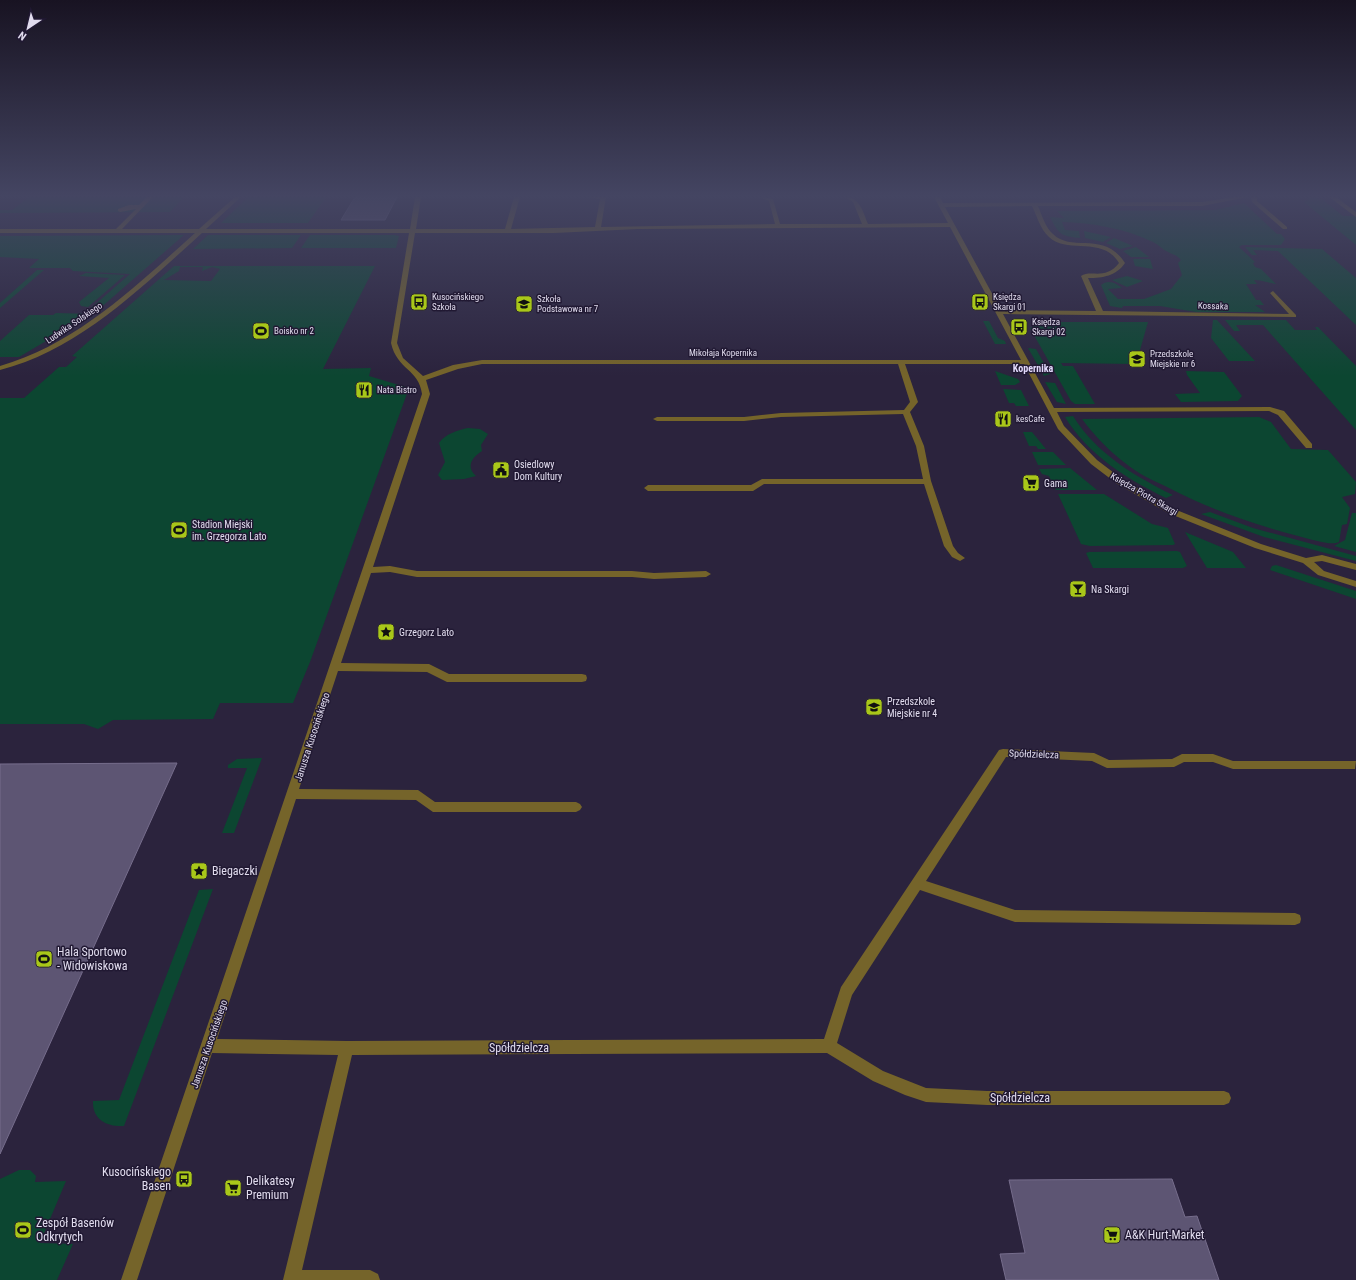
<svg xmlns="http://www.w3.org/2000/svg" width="1356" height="1280" viewBox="0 0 1356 1280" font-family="'Roboto Condensed',sans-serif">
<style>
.green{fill:#0c4631;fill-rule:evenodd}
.building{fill:#5d5573;stroke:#766d8c}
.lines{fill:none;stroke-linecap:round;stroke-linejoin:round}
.street{fill:#75642a;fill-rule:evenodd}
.labels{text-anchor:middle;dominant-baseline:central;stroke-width:3;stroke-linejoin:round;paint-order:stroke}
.far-poi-label{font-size:9px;fill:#e1dcee;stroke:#211933;text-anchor:start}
.far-street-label{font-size:9px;fill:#e1dcee;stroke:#211933}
.far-quarter-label{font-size:10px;font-weight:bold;fill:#e3dafd;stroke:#211933}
.poi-label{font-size:10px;fill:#e1dcee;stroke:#211933;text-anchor:start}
.street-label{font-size:10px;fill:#e1dcee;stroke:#211933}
.near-poi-label{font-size:12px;fill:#e1dcee;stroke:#211933;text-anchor:start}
.near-street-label{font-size:12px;fill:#e1dcee;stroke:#211933}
</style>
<rect width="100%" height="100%" fill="#2b233d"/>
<path class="green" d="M29,197h155l-14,15 -170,1v-3h12z
M248,197h78l-18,26h-87z
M1312,197l10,2 21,17h13v29l-52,-43z
M1244,203l33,31h4l4,5 -4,6h-39l-3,2 16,15 -2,1 2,4 6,2 15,15c-7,-1 -14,-4 -22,-4l3,4h-11l10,16h4l4,5h-9l10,7h-69l-36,-6h-37l-1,2 -12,-2 -9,-21c7,-6 15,-2 21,3l-14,1 10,10h26l27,-10 11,-14 -4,-12 3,-3c-4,-5 -7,-5 -13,-8 -5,-2 -10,-8 -15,-10 -29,-14 -61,-19 -91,-20l3,8 14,1 1,7c-19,-2 -21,-3 -30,-21l14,1 -7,-7 158,-1z
M1084,231l27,6 -8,5 -18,-4z
M184,235l-86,75 -7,-2 39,-34 -57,-3 -3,-3h-41l10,-9 -39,-2v-21z
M208,235h93l-9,13 -99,1z
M310,235h84l5,1 -3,12h-95z
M1114,238l19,8 -13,3 -14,-6z
M1136,247l13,10h-18l-8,-6z
M1245,247l77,2 34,29v47l-78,-74 -25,-1 4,5h-5z
M1133,259h17l3,10 -18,-3z
M174,266h201l-52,103 48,-1 -2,8 40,12 -99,274 -17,41h-73l-7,16 -100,1 -15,9 -14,-5h-84v-326h24l35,-31h7l11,-10 -5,-1zM180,267h23l-1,4 10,-4 8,2 -9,12 -47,-1 15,-9z
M37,270h7l-44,38v-5z
M86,273l39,2 -37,32 -7,-1 -2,-4 30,-24 -30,-2z
M1127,276l16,5 -16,6 -15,-7z
M56,313l36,1 -73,43h-19v-16l29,-26h24z
M1213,320h4l38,41h-26l-18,-23z
M1225,320h61l9,10h22l-2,-3h3l38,39v64l-93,-105h-27l4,6h-6z
M983,321h6l9,17 7,3 1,3h-11z
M1044,321v1h104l-12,42 -75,-1 2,3h10l22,38h-20l-4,-3 -41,-73z
M1028,348l8,1 14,25 -6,2z
M995,371l23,8 2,3 -5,3h-14z
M1186,371l38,1 18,24 -4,5 -57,1 -6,-8 25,-1 -13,-18z
M1045,382l10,1 11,21 -9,-2z
M1003,389l18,1 8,16h-13l-2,-3h-5z
M1073,416c23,37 61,60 100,79l-7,3c-39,-19 -78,-43 -101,-81z
M1259,417l12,5 20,27 37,1 28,32 -1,12 -13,3 8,11 -3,16 -5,1 -3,17c-8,4 -25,-2 -41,-6 -46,-12 -89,-27 -131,-49 -15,-7 -30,-14 -42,-24 -16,-12 -31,-28 -43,-44z
M468,428l12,1 8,5 -7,11 1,6c-11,7 -16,16 -6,25l-12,3 -22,1 -4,-5 7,-13 -6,-19c6,-9 19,-13 29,-15z
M1023,432h9l14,17h-8l-2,-3h-7z
M1032,452h21l13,13h-28z
M1070,468l27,22h-41l-7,-14 -7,-2 -3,-5z
M1058,494h46l48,30 16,4 7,16 -2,1 -83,1 -9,-2z
M1210,512l43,16 103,28v5l-92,-24 -63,-23z
M1352,513h4v39l-22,-6 11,-6z
M1185,532l48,20 13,16h-39z
M1177,551l3,1 7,14 -4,2h-90l-7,-15 3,-1z
M1276,565l80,26v8l-86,-29 2,-4z
M262,758l-28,75h-12l25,-65h-19v-3l9,-6z
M213,889l-89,237c-16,1 -32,-6 -31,-25l26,-1 80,-210z
M19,1170h11l6,6 -1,6 31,-1 -26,62 33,1 -16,36h-57v-101z"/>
<path class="building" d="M355,197h42l-12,23h-44z
M177,763l-177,391v-390z
M1172,1179l13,38 12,-1 22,64h-213l-6,-26 25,-1 -16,-73z"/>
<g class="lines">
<path class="street" d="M147,197h6l-31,32h77l36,-32h6l-35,32h204l5,-32h6l-5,32h89l9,-32h6l-9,32 84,-2 5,-28 -14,-2h20l-5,30 174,-3 -6,-23 -9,-4 13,2 7,25h82l-9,-22 -8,-5c15,0 18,15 23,27l80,-1 -14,-26h6l3,6 259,-1 32,-5h14l-46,9h-164c4,9 7,21 15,28 19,19 51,-4 72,29 -9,13 -22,15 -37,15l15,33 186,3 -19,-21 3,-2 23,24v2l-293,-3 51,94 216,-1 14,4 28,33v4h-6l-28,-33 -9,-4 -212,1 7,14 33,34 25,19 52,30 87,35 45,14 16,-3 34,9v6l-34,-9 -8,1 10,9 32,10v6l-38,-12 -15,-12 -48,-15 -87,-35 -52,-30 -25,-19 -33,-35 -34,-65h-119l13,38 -8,10 14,34 7,35 22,65 5,7 7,5 -5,3 -8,-4 -8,-11 -20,-62h-160l-11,7h-105l-4,-3 4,-3h103l11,-6h161l-7,-33 -13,-32 -122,3 -37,4h-87l-4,-2 4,-2h87l37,-4 123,-3 6,-8 -12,-38h-416l-24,5 -32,11 4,14 -57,173 17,-1 27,5h215l22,2 52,-2 5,3 -5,3 -52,2 -22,-2h-215l-27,-5 -19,1 -30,90 88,1 20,10h133l4,1 1,3 -1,3 -4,1h-135l-20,-10 -89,-1 -39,118 119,1 17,12h141l4,2 2,3 -2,3 -4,2h-143l-17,-12 -120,-1 -79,240 130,2 477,-2 17,-52 158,-237 4,-1 91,4 15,7 63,-1 10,-5h31l20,7h123l-1,8h-122l-20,-7h-29l-10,5 -67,1 -15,-7 -86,-4 -80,124 89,29 280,3 5,2 1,4 -1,4 -5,2 -280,-3 -95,-32 -68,105 -15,48 46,28 43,17 61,3h237l5,2 2,5 -2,5 -5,2h-237l-61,-3 -21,-7 -32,-14 -46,-28 -475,2 -50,215h68l8,4 2,6h-97l55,-225 -126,-2 -75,227h-16l301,-886c-3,-25 -25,-24 -31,-51l18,-110h-207c-59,53 -123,117 -202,137v-4c77,-22 137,-81 195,-133h-195v-4h116l20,-20 -16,3 -2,-1v-2l11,-4h10zM1032,206c5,10 8,23 17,31 19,18 53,-2 70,26 -14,18 -28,6 -38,13l15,35 -95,-1 -56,-103zM950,227l71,133h-539l-29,5 -30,11 -20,-18 -6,-15 18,-110h139l84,-4z
M1251,197h6v4l30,26v2h-4l-31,-27z
M1329,197h7l20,15v5z"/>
</g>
<linearGradient id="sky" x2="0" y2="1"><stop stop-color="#181322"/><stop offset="0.52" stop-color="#444562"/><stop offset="1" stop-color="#444562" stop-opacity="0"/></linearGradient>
<rect width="1356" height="376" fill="url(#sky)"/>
<defs>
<symbol id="bus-square" viewBox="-11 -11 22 22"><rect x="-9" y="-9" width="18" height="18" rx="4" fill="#a9c719" stroke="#211933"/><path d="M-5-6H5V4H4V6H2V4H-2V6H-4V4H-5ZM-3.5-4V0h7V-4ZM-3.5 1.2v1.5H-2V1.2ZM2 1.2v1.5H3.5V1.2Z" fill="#111"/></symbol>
<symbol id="school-square" viewBox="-11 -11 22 22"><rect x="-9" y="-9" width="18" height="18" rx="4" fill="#a9c719" stroke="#211933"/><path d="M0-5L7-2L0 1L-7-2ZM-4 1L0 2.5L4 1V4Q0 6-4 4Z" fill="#111"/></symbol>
<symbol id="stadium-square" viewBox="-11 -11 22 22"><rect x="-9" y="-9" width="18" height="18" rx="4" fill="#a9c719" stroke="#211933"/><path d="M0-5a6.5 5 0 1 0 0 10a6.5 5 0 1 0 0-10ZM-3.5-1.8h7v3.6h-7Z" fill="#111"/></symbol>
<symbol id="restaurant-square" viewBox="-11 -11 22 22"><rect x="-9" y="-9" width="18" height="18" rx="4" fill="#a9c719" stroke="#211933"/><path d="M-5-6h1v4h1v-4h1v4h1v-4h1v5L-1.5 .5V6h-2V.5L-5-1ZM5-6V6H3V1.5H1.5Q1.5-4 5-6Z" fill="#111"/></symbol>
<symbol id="civic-square" viewBox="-11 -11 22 22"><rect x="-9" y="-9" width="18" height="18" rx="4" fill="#a9c719" stroke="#211933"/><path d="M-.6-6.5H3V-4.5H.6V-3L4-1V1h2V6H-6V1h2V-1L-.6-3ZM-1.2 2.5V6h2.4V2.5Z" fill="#111"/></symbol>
<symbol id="supermarket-square" viewBox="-11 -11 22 22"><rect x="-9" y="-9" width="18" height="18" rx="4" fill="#a9c719" stroke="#211933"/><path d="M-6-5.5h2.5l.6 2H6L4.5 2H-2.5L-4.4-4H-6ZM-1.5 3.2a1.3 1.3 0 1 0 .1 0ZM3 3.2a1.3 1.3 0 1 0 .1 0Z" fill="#111"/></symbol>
<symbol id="bar-square" viewBox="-11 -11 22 22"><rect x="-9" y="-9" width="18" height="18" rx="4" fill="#a9c719" stroke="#211933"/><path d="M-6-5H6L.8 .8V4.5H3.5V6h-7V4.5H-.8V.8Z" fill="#111"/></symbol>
<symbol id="sight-square" viewBox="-11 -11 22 22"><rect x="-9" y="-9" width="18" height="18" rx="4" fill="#a9c719" stroke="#211933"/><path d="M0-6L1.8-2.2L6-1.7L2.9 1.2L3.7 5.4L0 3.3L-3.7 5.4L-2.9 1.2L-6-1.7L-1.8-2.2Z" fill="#111"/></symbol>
</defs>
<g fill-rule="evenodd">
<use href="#bus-square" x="409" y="292" width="20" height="20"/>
<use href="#bus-square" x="970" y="292" width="20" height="20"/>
<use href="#school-square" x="514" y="294" width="20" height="20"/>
<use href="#bus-square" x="1009" y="317" width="20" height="20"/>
<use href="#stadium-square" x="251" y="321" width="20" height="20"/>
<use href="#school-square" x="1127" y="349" width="20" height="20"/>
<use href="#restaurant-square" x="354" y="380" width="20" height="20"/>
<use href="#restaurant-square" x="993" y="409" width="20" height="20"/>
<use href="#civic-square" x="491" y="460" width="20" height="20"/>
<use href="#supermarket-square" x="1021" y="473" width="20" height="20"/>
<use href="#stadium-square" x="169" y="520" width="20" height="20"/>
<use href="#bar-square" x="1068" y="579" width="20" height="20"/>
<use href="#sight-square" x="376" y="622" width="20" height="20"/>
<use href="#school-square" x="864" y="697" width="20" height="20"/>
<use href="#sight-square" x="189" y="861" width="20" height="20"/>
<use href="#stadium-square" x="34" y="949" width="20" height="20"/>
<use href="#bus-square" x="174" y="1169" width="20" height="20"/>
<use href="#supermarket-square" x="223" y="1178" width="20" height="20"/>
<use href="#stadium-square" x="13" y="1220" width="20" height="20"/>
<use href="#supermarket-square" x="1102" y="1225" width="20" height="20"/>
</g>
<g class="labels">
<g class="far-poi-label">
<text x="432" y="297">Kusocińskiego<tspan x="432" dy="10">Szkoła</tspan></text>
<text x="993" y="297">Księdza<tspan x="993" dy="10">Skargi 01</tspan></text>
<text x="537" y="299">Szkoła<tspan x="537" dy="10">Podstawowa nr 7</tspan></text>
<text x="1032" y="322">Księdza<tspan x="1032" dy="10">Skargi 02</tspan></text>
<text x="274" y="331">Boisko nr 2</text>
<text x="1150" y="354">Przedszkole<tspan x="1150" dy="10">Miejskie nr 6</tspan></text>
<text x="377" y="390">Nata Bistro</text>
<text x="1016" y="419">kesCafe</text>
</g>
<g class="far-street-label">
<text transform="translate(1213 306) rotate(2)">Kossaka</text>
<text transform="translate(74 323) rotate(-34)">Ludwika Solskiego</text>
<text x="723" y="353">Mikołaja Kopernika</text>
<text transform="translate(1144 494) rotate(30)">Księdza Piotra Skargi</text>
</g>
<g class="far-quarter-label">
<text x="1033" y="368">Kopernika</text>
</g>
<g class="poi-label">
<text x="514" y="464">Osiedlowy<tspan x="514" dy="12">Dom Kultury</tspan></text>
<text x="1044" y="483">Gama</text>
<text x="192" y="524">Stadion Miejski<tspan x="192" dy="12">im. Grzegorza Lato</tspan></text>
<text x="1091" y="589">Na Skargi</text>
<text x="399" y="632">Grzegorz Lato</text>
<text x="887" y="701">Przedszkole<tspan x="887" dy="12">Miejskie nr 4</tspan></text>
</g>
<g class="street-label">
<text transform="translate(312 737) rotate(-72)">Janusza Kusocińskiego</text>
<text transform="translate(1034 754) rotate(2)">Spółdzielcza</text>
<text transform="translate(209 1044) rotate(-71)">Janusza Kusocińskiego</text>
</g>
<g class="near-poi-label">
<text x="212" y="871">Biegaczki</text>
<text x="57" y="952">Hala Sportowo<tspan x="57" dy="14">- Widowiskowa</tspan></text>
<text x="171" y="1172" text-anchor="end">Kusocińskiego<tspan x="171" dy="14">Basen</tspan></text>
<text x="246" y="1181">Delikatesy<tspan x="246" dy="14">Premium</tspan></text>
<text x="36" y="1223">Zespół Basenów<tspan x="36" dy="14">Odkrytych</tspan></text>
<text x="1125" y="1235">A&amp;K Hurt-Market</text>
</g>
<g class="near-street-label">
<text x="519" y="1048">Spółdzielcza</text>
<text x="1020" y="1098">Spółdzielcza</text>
</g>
</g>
<g transform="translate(28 28) rotate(215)" stroke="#211933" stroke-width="3" paint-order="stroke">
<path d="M0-3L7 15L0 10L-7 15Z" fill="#e1dcee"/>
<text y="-6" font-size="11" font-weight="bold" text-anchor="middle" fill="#e1dcee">N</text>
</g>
</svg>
